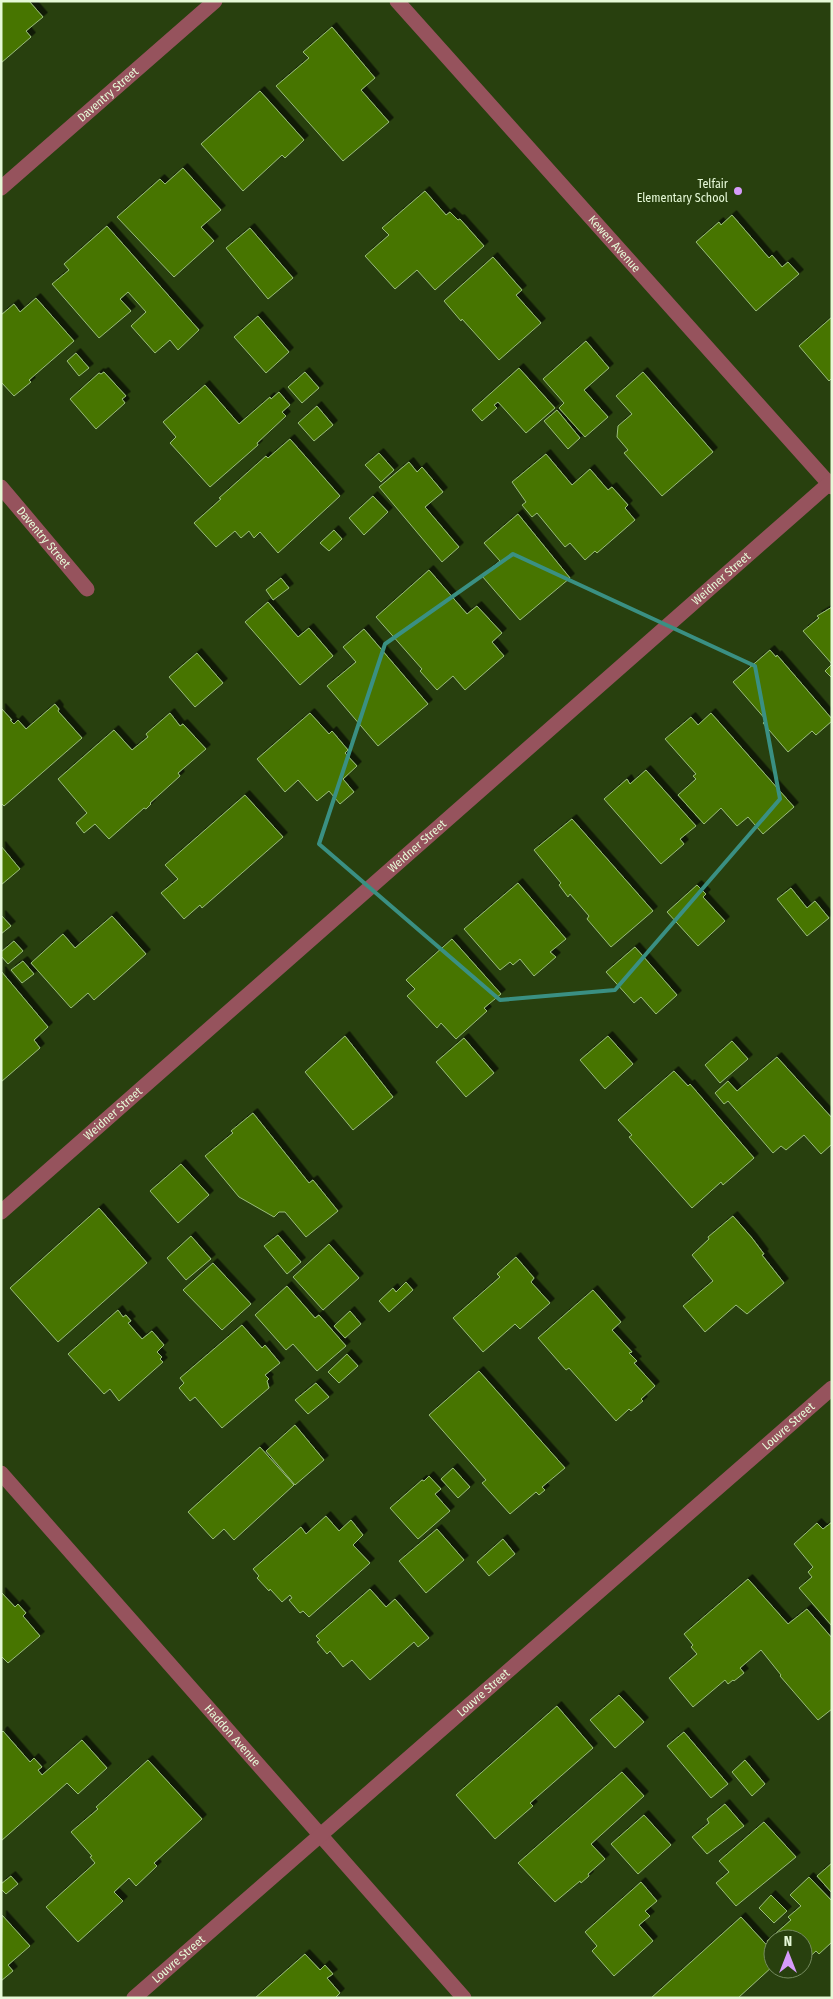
<svg xmlns="http://www.w3.org/2000/svg" width="833" height="1999" viewBox="0 0 833 1999" font-family="'Fira Sans Condensed',sans-serif">
<style>
.building{fill:#477403;stroke:#99bd7a;filter:url(#shadow)}
.lines{fill:none;stroke-linecap:round;stroke-linejoin:round}
.street{stroke:#96535d;stroke-width:15}
.marked{fill:none;stroke:#3a9083;stroke-width:4;stroke-linejoin:round}
.poi-dot{fill:#d69bfa;stroke:#28400e;stroke-width:2}
.labels{text-anchor:middle;dominant-baseline:central;stroke-width:4;stroke-linejoin:round;paint-order:stroke}
.street-label{font-size:12px;fill:#e6f9d7;stroke:#28400e}
.poi-label{font-size:12px;fill:#e6f9d7;stroke:#28400e;text-anchor:end}
</style>
<defs>
<filter id="shadow"><feDropShadow dx="4.5" dy="-4.5" stdDeviation="0" flood-color="#0009"/></filter>
</defs>
<rect width="100%" height="100%" fill="#28400e"/>
<path class="building" d="M1,1h28l14,16 -17,14 5,6 -30,26z
M332,27l43,51 -14,12 28,32 -46,39 -67,-75 33,-28 -6,-6z
M260,91l44,49 -19,18 -3,-3 -39,36 -42,-47z
M183,168l38,42 -20,17 13,14 -40,36 -57,-60 43,-38 5,5z
M425,191l21,24 4,-3 8,8 2,-1 24,27 -49,44 -18,-20 -22,19 -30,-33 24,-21 -7,-7z
M732,215l37,43 3,-3 10,12 6,-5 11,12 -43,37 -60,-69 23,-20 2,3z
M107,226l92,104 -21,20 -8,-10 -15,13 -24,-27 15,-14 -18,-20 -8,7 11,12 -32,27 -47,-54 17,-14 -5,-6z
M250,228l43,50 -25,21 -42,-51z
M493,257l29,33 -6,5 25,28 -42,37 -37,-41 -1,2 -17,-20z
M36,298l38,43 -45,39 2,2 -17,14 -13,-14v-67l13,-11 6,8z
M258,316l31,36 -23,21 -32,-36z
M832,317v61l-3,3 -30,-35z
M586,341l23,27 -25,22 24,27 -23,20 -26,-29 5,-5 -21,-24z
M76,353l13,15 -10,8 -12,-15z
M519,368l36,40 -29,25 -28,-31 -4,3 3,3 -15,13 -10,-11z
M104,372l22,24 -4,3 3,4 -29,26 -26,-30 29,-26 2,1z
M305,372l14,16 -17,15 -14,-16z
M643,372l70,80 -51,44 -38,-43 4,-3 -11,-13 1,-11 14,-12 -16,-18z
M205,385l34,39 31,-27 1,2 8,-7 11,13 -8,7 4,4 -29,27 1,2 -48,42 -40,-44 6,-6 -13,-15z
M317,406l16,19 -19,16 -16,-18z
M557,410l23,28 -12,11 -24,-28z
M290,439l50,57 -62,57 -18,-21 -6,6 -5,-7 -8,7 -6,-7 -19,16 -22,-24 27,-24 -2,-1 47,-42 2,2z
M379,453l15,17 -13,12 -16,-17z
M546,454l26,31 18,-16 18,21 4,-3 16,18 -3,3 10,12 -38,33 -2,-2 -10,9 -15,-17 -5,4 -28,-34 -5,4 -10,-12 4,-3 -14,-20z
M409,462l8,10 5,-5 21,25 -18,15 34,40 -17,15 -63,-75z
M373,496l15,16 -24,23 -15,-17z
M518,514l52,64 -50,42 -38,-44 18,-15 -16,-18z
M334,530l8,9 -13,12 -9,-8z
M429,570l38,44 10,-8 25,27 -10,9 12,14 -39,34 -12,-14 -16,14 -17,-19 2,-2 -46,-52z
M281,578l8,10 -16,12 -7,-10z
M268,602l30,35 11,-9 24,28 -33,29 -55,-63z
M832,607v57l-29,-33 16,-13 -2,-2z
M364,629l64,75 -50,42 -51,-60 29,-24 -13,-15z
M770,650l6,7 1,-2 55,64v2l-16,14 -4,-4 -24,21 -25,-29 3,-3 -33,-38z
M197,653l26,30 -28,24 -26,-30z
M832,664v14l-7,-7z
M55,704l4,5 -1,2 24,27 -78,68 -3,-3v-95l11,12h-2l4,4 4,-4 8,9z
M170,713l10,13 3,-2 23,25 -28,24 2,3 -30,27 1,1 -5,5 -2,-1 -35,31 -14,-15 -11,9 -8,-10 11,-10 -29,-34 56,-49 18,20 16,-13 -2,-3z
M310,713l19,21 3,-3 16,19 -3,3 12,13 -14,13 11,13 -14,12 -11,-13 -12,10 -19,-21 -13,12 -28,-33z
M711,713l83,94 -31,27 -15,-17 -11,9 -16,-18 -17,16 -26,-29 18,-16 -3,-3 3,-2 -31,-35 26,-22 7,8z
M646,770l50,56 -16,13 4,5 -23,20 -57,-65 23,-20 3,5z
M245,795l38,42 -81,71 -2,-3 -16,14 -23,-26 17,-14 -13,-14z
M572,819l81,92 -42,36 -24,-28 2,-3 -19,-22 -2,3 -9,-12 2,-2 -27,-33z
M1,846l19,23 -19,16z
M518,883l48,56 -16,13 6,5 -22,19 -14,-17 -7,6 -3,-3 -10,8 -36,-41z
M697,885l9,9 -3,3 22,24 -27,25 -31,-34z
M791,888l16,20 8,-7 14,17 -22,18 -30,-37z
M1,915l10,11 -10,8z
M112,916l34,38 -52,46 -6,-7 -17,15 -40,-45 32,-29 12,14z
M452,939l49,55 -17,14 3,3 -31,28 -15,-16 -4,5 -30,-32 8,-7 -9,-9z
M14,941l9,10 -15,13 -7,-8v-4z
M635,947l42,48 -21,19 -15,-17 -7,6 -28,-31z
M23,961l11,13 -12,9 -11,-13z
M1,971l47,56 -14,13 6,8 -39,34z
M345,1036l48,61 -40,33 -48,-58z
M608,1036l25,28 -28,25 -25,-29z
M464,1038l30,35 -28,24 -30,-35z
M732,1041l16,18 -28,24 -15,-18z
M777,1057l55,61v26l-11,10 -17,-19 -18,15 -5,-4 -8,7 -45,-52 -4,3 -9,-11 13,-12 9,10z
M674,1071l14,15 2,-2 64,74 -31,27 -2,-3 -29,26 -63,-71 3,-2 -14,-15z
M253,1113l56,70 4,-3 25,31 -32,26 -21,-25h-6l-5,5 -35,-20 -34,-41 28,-23 -2,-2z
M181,1164l28,31 -31,28 -28,-32z
M99,1208l48,55 -89,79 -48,-54z
M733,1216l19,22 12,16 -2,1 22,28 -37,31 -11,-9 -31,27 -22,-26 30,-25 -21,-26 17,-16 -1,-2z
M278,1235l23,27 -14,12 -23,-28z
M191,1236l20,23 -25,21 -19,-22z
M329,1244l30,34 -36,32 -30,-33z
M516,1257l18,21 -3,4 19,21 -30,26 -5,-5 -32,28 -30,-34 47,-41 -3,-3z
M213,1263l38,41 -29,26 -39,-40z
M406,1282l7,8 -24,22 -10,-11 14,-13 3,4z
M287,1286l28,32 4,-3 27,31 -29,25 -24,-27 -7,6 -31,-35z
M593,1290l28,32 -9,8 20,22 -3,1 8,8 -3,2 21,23 -14,13 2,2 -12,10 -2,-2 -13,12 -47,-53 -3,2 -28,-32z
M118,1310l5,7 3,-2 5,6 -3,2 14,16 10,-8 12,14 -7,7 5,5 -2,2 3,3 -44,39 -9,-12 -6,5 -36,-40z
M350,1311l11,13 -16,14 -11,-12z
M242,1325l20,23 3,-3 15,18 -15,12 4,4 -2,2 2,7 -47,40 -27,-31 -5,4 -11,-13 5,-5 -4,-5z
M347,1354l11,12 -19,17 -11,-11z
M479,1371l86,97 -23,19 3,3 -6,5 -3,-3 -26,22 -28,-31 4,-3 -57,-65z
M316,1383l13,14 -21,17 -13,-14z
M295,1425l29,35 -29,25 -29,-34z
M260,1447l34,38 -60,55 -10,-11 -11,10 -25,-27z
M453,1468l17,19 -12,11 -17,-19z
M429,1476l12,13 -6,5 15,17 -32,28 -28,-31 32,-28 2,1z
M326,1516l13,15 12,-11 12,15 -10,10 17,18 -61,54 -6,-6 -3,2 -11,-13 3,-2 -2,-3 -8,7 -12,-13 -1,2 -12,-13 2,-2 -6,-7 48,-42 5,7z
M832,1522v104l-33,-38 13,-11 -4,-5 5,-5 -19,-23 23,-21 6,6z
M437,1529l27,31 -38,33 -27,-32z
M503,1539l12,15 -26,22 -12,-14z
M748,1579l40,45 19,-15 25,29v71l-14,11 -38,-44 1,-1 -20,-25 -21,18 4,5 -10,8 -1,-1 -5,4 -3,-4 -32,27 -24,-29 28,-24 -6,-7 2,-2 -9,-11z
M370,1589l16,18 9,-8 34,39 -11,9 -4,-5 -44,38 -18,-20 -9,7 -13,-16 -3,3 -10,-12 3,-2 -4,-4z
M1,1592l14,15 3,-3 8,9 -3,3 17,20 -32,27 -7,-7z
M619,1695l25,27 -29,26 -25,-28z
M557,1706l36,42 -63,55 3,3 -38,33 -39,-44z
M3,1731l27,31 4,-4 8,9 -4,3 4,5 40,-35 25,28 -29,26 -11,-11 -66,58v-108z
M684,1732l44,52 -17,14 -44,-52z
M148,1760l54,59 -48,44 3,3 -21,20 -7,-8 -15,14 9,9 -45,41 -32,-35 49,-44 -5,-6 2,-1 -21,-24 27,-23 -2,-2z
M745,1760l20,24 -13,12 -20,-24z
M622,1772l22,24 -53,48 14,15 -17,15 1,2 -8,7 -1,-2 -25,21 -37,-39z
M725,1804l19,22 -37,28 -15,-17 17,-14 -2,-4z
M644,1815l27,30 -33,29 -27,-30z
M764,1822l32,35 -60,49 -20,-23 13,-11 -10,-11z
M832,1863v30l-15,-17z
M11,1876l7,8 -12,10 -5,-5v-5z
M809,1877l23,24v41l-13,12 -3,-3 -13,12v-24h-30v9l-6,-7 24,-21 -3,-3 13,-11 -11,-11z
M641,1882l16,19 -12,10 5,5 -11,9 14,16 -39,35 -22,-25 5,-5 -12,-14z
M771,1895l16,16 -13,12 -15,-15z
M2,1915l28,31 -22,19 5,6 -12,10z
M741,1917l32,35v14l-35,32h-87z
M305,1954l15,16 5,-5 8,9 -6,4 13,15 -5,5h-80z"/>
<g class="lines">
<g class="street">
<path id="s1" d="M397,1l435,486"/>
<path id="s2" d="M1,188l214,-187"/>
<path id="s3" d="M1,487l86,102"/>
<path id="s4" d="M1,1212l831,-731"/>
<path id="s5" d="M1,1473l463,525"/>
<path id="s6" d="M134,1998l698,-610"/>
</g>
</g>
<path class="marked" d="M513,554l242,112 25,133 -165,191 -115,10 -181,-156 66,-200z"/>
<circle class="poi-dot" cx="738" cy="191" r="5"/>
<g class="labels">
<g class="street-label">
<text stroke="none"><textPath href="#s2" startOffset="142">Daventry Street</textPath></text>
<text stroke="none"><textPath href="#s1" startOffset="326">Kewen Avenue</textPath></text>
<text stroke="none"><textPath href="#s3" startOffset="66">Daventry Street</textPath></text>
<text stroke="none"><textPath href="#s4" startOffset="959">Weidner Street</textPath></text>
<text stroke="none"><textPath href="#s4" startOffset="554">Weidner Street</textPath></text>
<text stroke="none"><textPath href="#s4" startOffset="149">Weidner Street</textPath></text>
<text stroke="none"><textPath href="#s6" startOffset="869">Louvre Street</textPath></text>
<text stroke="none"><textPath href="#s6" startOffset="464">Louvre Street</textPath></text>
<text stroke="none"><textPath href="#s5" startOffset="350">Haddon Avenue</textPath></text>
<text stroke="none"><textPath href="#s6" startOffset="59">Louvre Street</textPath></text>
</g>
<g class="poi-label">
<text x="728" y="184">Telfair<tspan x="728" dy="14">Elementary School</tspan></text>
</g>
</g>
<rect width="833" height="1999" fill="none" stroke="#e6f9d7" stroke-width="5"/>
<g transform="translate(788 1954)"><circle r="24" fill="#28400e" stroke="#748a5e"/>
<path d="M0-4L9 19L0 12L-9 19Z" fill="#d69bfa"/>
<text y="-8" font-size="14" font-weight="bold" text-anchor="middle" fill="#e6f9d7">N</text>
</g>
</svg>
